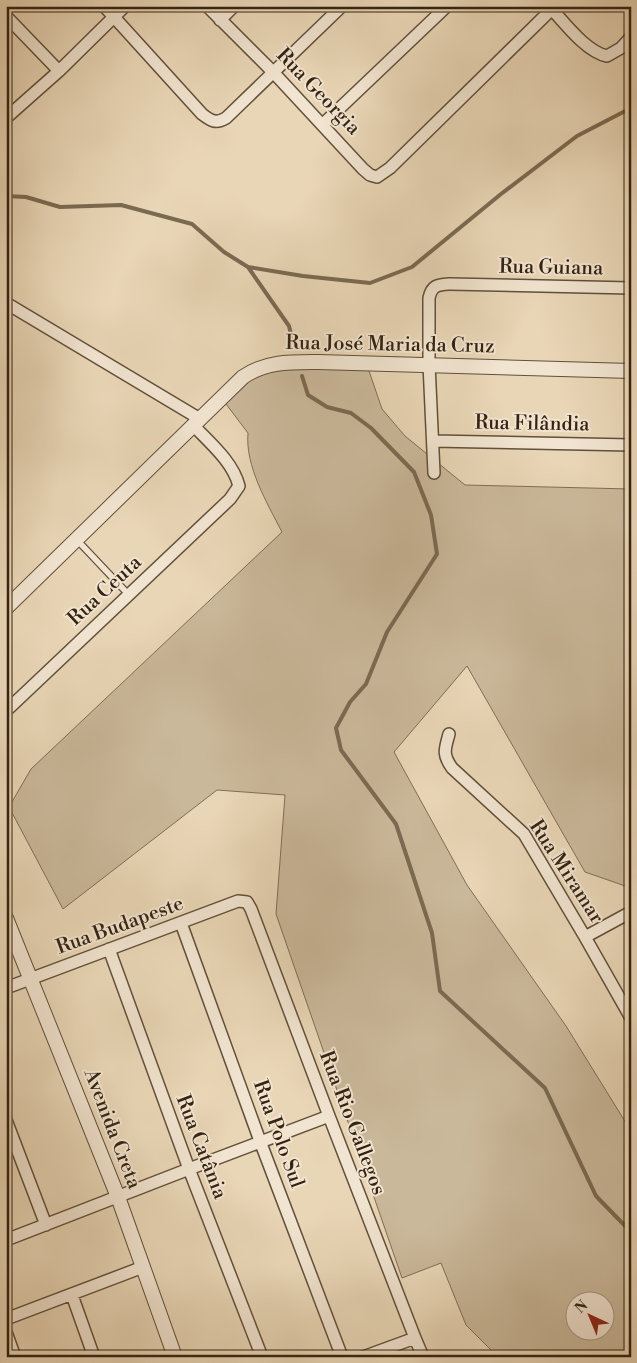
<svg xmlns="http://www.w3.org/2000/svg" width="637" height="1363" viewBox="0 0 637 1363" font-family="'Libre Bodoni',serif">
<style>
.green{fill:#cab89a;stroke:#7f6e56;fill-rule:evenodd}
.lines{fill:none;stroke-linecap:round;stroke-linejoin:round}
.stream{stroke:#7b6a52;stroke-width:4}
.service-casing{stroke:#61503a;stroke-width:8}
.minor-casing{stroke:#61503a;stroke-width:14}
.tertiary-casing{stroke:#61503a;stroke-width:16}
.service{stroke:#f1e4d0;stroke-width:5.5}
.minor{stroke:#f1e4d0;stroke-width:11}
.tertiary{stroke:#f1e4d0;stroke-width:14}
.labels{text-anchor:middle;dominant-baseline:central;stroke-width:4;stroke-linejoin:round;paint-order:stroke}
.street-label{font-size:20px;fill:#342311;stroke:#f1e4d0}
</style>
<rect width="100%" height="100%" fill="#e9d6b6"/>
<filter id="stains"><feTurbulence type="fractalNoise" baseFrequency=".004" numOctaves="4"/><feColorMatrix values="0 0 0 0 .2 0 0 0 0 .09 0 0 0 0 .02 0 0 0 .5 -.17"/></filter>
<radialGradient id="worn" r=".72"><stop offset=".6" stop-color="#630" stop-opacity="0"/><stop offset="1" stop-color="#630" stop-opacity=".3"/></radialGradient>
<path class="green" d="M293,367l75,1 14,41 23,27 60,49 166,4v399l-46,-16 -118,-206 -73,86 73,133 99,141 65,105v226h-133l-32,-32 -25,-62 -39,15 -126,-364 9,-119 -68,-5 -154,119 -54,-102 22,-38 251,-237c-15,-29 -37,-66 -34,-99l-22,-29c20,-29 33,-33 67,-37zM574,1300h30v30h-30z"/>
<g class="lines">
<path class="stream" d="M6,196l20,1 34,10 61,-2 71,19 32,28 24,15 41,59 3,12
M248,267l55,9 67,7 42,-16 89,-73 76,-58 54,-28
M302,376l6,19 19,12 24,6 20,15 43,44 17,43 6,39 -50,78 -21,52 -16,18 -14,26 5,22 55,74 36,109 8,58 105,97 51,108 35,36"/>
<defs>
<path id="service" d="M77,540l52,55"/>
<path id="minor" d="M104,6l98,108c9,7 14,10 24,4l116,-112
M207,6l66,66 90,97 7,6 7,2 13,-9 165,-162
M549,6c15,16 37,46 58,50l14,-8 10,-11
M6,16l53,55
M220,20l14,-14
M6,118l53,-47 66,-65
M322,125l125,-119
M6,303l194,116
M433,441l198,4
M434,473l-5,-109v-66c3,-13 8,-13 21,-14l181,4
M6,711l224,-212 9,-13c-6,-24 -29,-43 -45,-60
M449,734c-4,15 -7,20 3,34l72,66 61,103 46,81
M181,923l79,218 82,216
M585,937l46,-25
M109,949l80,220 73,188
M6,988l232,-87 9,1 4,7 78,207 86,222 8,19
M6,1120l40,105
M6,1240l183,-71 140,-53
M72,1295l22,62
M6,1319l137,-52
M6,1332l9,25
M363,1357l52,-19"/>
<path id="tertiary" d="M6,608l237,-231c23,-16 48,-15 75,-15l313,9
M6,918l112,279 57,160"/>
</defs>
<use href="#service" class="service-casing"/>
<use href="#minor" class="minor-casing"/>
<use href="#tertiary" class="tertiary-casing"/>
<use href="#service" class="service"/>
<use href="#minor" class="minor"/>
<use href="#tertiary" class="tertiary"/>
</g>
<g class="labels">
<g class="street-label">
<text transform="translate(318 92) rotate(46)">Rua Georgia</text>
<text transform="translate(551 268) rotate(1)">Rua Guiana</text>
<text transform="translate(390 345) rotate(1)">Rua José Maria da Cruz</text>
<text transform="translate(532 424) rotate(1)">Rua Filândia</text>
<text transform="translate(105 591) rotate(-43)">Rua Ceuta</text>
<text transform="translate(566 872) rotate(57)">Rua Miramar</text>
<text transform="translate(120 926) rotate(-20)">Rua Budapeste</text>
<text transform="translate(352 1123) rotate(69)">Rua Rio Gallegos</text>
<text transform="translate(112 1129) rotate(69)">Avenida Creta</text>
<text transform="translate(278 1134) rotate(70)">Rua Polo Sul</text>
<text transform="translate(201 1147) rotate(69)">Rua Catânia</text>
</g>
</g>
<rect width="637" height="1363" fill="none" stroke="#e9d6b6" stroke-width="25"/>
<rect x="8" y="8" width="622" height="1348" fill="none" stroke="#342311" stroke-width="2.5"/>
<rect x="12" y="12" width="612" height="1338" fill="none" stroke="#342311"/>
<g transform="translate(590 1316) rotate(316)"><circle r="24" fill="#f1e4d0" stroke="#a59784"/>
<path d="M0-4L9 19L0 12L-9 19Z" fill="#8f2418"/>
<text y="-8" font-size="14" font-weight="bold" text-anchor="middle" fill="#342311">N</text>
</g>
<rect width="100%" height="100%" filter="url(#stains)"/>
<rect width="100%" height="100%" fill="url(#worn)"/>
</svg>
